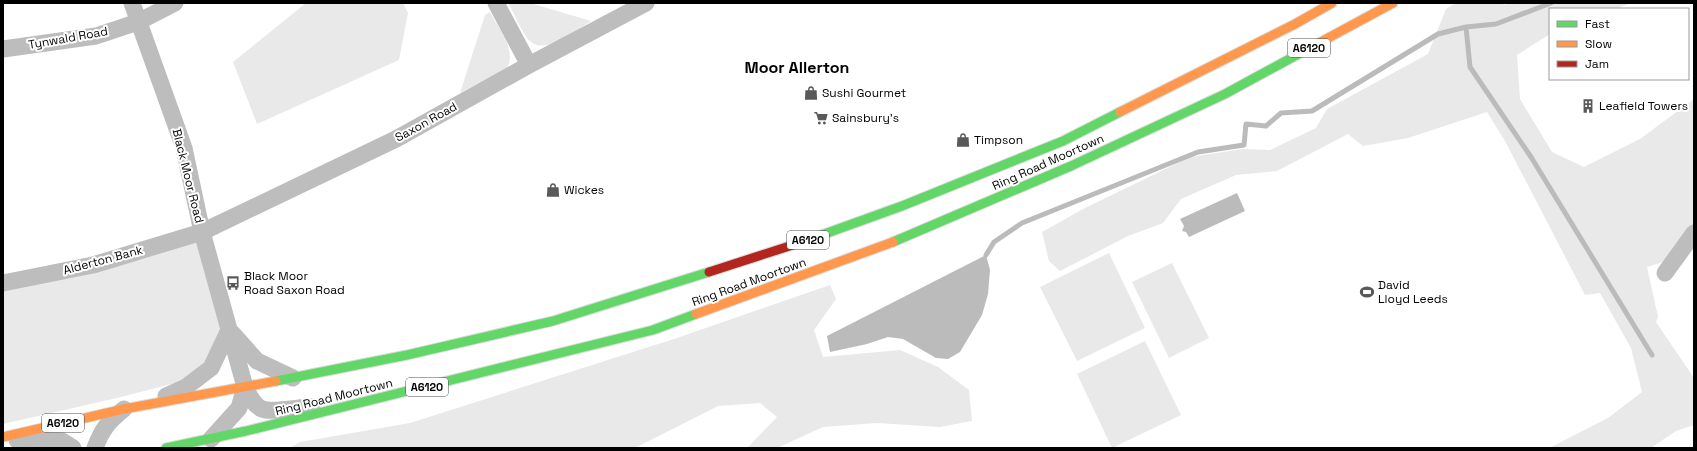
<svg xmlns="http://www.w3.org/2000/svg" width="1697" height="451" viewBox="0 0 1697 451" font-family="'Space Grotesk',sans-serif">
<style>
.green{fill:#e9e9e9}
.water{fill:#bbb}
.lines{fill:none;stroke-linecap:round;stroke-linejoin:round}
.stream{stroke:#bbb;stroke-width:5}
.fast-casing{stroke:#dbdbdb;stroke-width:11}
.slow-casing{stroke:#dbdbdb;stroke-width:11}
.jam-casing{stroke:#dbdbdb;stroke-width:11}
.street{stroke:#bdbdbd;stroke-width:17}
.fast{stroke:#63d668;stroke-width:9}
.slow{stroke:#ff974d;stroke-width:9}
.jam{stroke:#b3261e;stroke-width:9}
.labels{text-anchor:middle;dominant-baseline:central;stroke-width:4;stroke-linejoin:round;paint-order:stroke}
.shield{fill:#fff;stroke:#4c4c4c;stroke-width:1}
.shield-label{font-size:11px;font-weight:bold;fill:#000}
.street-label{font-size:12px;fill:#000;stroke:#fff}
.poi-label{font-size:12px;fill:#000;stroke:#fff;text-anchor:start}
.district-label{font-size:16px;font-weight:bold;fill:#000;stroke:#fff}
</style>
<rect width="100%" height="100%" fill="#fff"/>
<path class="green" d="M306,3h97l5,10 -9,47 -142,64 -24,-62z
M508,3h22l61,18c-14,9 -48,37 -63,18 -8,-10 -13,-25 -20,-36z
M1456,3h46l2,2 6,-2h121l-16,6h-65v25l-33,21 3,44 32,53 32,15 56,-28 54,-40v127l-31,36 -16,5 11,50 -2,5 38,56v47l-18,6 -25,17h-102l59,-30 34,-26 -11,-44 -31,-55 -15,2 -80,-154 -18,-29 -79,26 -45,8 -15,-12 -71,37 -41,4 -55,24 -18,24 -35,13 -68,35 -11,-10 -7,-29 41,-23 107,-52 53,-8 27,1 46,-22 11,-19 101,-55 18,-45z
M490,12c8,16 27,37 17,56l-47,25 25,-78z
M202,232l27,98 -21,29 -25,22 -66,17 -114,26v-141z
M1109,253l36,75 -68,33 -37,-74z
M1172,263l37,75 -40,20 -37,-76z
M830,285l6,14 -22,31 9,27 77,-7 38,17 31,23 3,31 -32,6 -63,-4 -54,4 -46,21h-30l30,-31 -17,-14 -42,3 -83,42h-345l10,-6 110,-19 267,-85z
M1145,341l36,74 -69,33 -35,-74z"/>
<path class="water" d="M1237,193l8,18 -56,26 -3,-5 -4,-1 2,-5 -4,-7z
M986,255l4,15 -2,24 -6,21 -22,37 -12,7 -12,-1 -33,-19 -15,-2 -21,7 -37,8 -3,-16z"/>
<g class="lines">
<path class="stream" d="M1466,27l30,-3 55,-21
M986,255l8,-13 28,-19 176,-71 46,-7 2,-21 20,2 15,-13 31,-2 126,-77 28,-7 4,40 61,90 121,198"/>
<defs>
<path id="fast" d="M805,241l97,-35 161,-65 57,-29
M893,242l178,-76 154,-72 92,-50
M276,381l131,-26 146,-34 156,-49
M166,448l80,-17 407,-101 43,-16"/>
<path id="slow" d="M1317,44l76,-41
M1120,112l175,-88 37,-21
M696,314l197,-72
M3,437l121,-28 152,-28"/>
<path id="jam" d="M709,272l96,-31"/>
</defs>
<use href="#fast" class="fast-casing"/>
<use href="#slow" class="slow-casing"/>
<use href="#jam" class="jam-casing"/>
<path class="street" d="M132,3l52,145 18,84 43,155c4,8 8,18 17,22 10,4 38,-2 50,-2
M496,3l33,62
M3,49l93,-13 42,-14 37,-19
M1665,273l29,-40
M3,283l90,-18 109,-33 194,-93 133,-74 117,-62
M232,333l25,28 36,17
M166,396l20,-9 25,-19 18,-38
M211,439l28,-31 6,-21
M17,440l45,1 11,7
M95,448c7,-19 13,-26 29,-39"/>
<use href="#fast" class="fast"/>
<use href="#slow" class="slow"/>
<use href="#jam" class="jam"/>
</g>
<defs>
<symbol id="shop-bare" viewBox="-9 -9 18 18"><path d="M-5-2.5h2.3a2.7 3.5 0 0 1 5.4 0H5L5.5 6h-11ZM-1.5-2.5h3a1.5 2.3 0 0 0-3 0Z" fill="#595959" stroke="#fff" stroke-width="2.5" paint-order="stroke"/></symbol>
<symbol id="building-bare" viewBox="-9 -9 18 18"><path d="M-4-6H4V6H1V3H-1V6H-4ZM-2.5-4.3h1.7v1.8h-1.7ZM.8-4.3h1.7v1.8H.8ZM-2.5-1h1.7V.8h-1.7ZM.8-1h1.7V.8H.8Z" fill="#595959" stroke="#fff" stroke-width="2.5" paint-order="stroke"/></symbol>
<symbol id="supermarket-bare" viewBox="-9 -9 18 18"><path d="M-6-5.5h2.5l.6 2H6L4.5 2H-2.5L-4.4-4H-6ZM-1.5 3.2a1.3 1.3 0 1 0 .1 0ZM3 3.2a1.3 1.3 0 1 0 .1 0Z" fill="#595959" stroke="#fff" stroke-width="2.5" paint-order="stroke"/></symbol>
<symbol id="bus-bare" viewBox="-9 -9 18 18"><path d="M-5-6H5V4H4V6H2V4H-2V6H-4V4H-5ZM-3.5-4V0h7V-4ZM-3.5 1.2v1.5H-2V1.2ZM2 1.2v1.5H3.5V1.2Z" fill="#595959" stroke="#fff" stroke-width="2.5" paint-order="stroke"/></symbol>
<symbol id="stadium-bare" viewBox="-9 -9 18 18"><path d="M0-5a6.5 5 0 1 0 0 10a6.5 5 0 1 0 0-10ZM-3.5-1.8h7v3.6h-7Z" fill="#595959" stroke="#fff" stroke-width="2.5" paint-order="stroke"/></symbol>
</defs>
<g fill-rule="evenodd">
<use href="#shop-bare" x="801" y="83" width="20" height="20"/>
<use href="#building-bare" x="1578" y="96" width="20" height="20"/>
<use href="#supermarket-bare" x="811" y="108" width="20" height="20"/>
<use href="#shop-bare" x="953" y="130" width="20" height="20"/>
<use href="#shop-bare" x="543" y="180" width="20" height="20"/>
<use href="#bus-bare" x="223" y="273" width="20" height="20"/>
<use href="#stadium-bare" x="1357" y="282" width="20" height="20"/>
</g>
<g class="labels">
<g class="shield">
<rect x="1288" y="39" width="42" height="18" rx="3"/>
<rect x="787" y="231" width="42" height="18" rx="3"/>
<rect x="406" y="378" width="42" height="18" rx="3"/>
<rect x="42" y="414" width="42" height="18" rx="3"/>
</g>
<g class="shield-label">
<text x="1309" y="48">A6120</text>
<text x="808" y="240">A6120</text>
<text x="427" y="387">A6120</text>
<text x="63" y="423">A6120</text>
</g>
<g class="street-label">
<text transform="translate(68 38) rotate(-10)">Tynwald Road</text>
<text transform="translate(426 122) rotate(-29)">Saxon Road</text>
<text transform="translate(1048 162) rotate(-24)">Ring Road Moortown</text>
<text transform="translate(188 176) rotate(76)">Black Moor Road</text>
<text transform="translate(103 260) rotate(-15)">Alderton Bank</text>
<text transform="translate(749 282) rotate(-20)">Ring Road Moortown</text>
<text transform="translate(334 397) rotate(-14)">Ring Road Moortown</text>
</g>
<g class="poi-label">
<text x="822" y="93">Sushi Gourmet</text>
<text x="1599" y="106">Leafield Towers</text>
<text x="832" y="118">Sainsbury's</text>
<text x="974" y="140">Timpson</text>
<text x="564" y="190">Wickes</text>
<text x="244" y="276">Black Moor<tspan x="244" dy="14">Road Saxon Road</tspan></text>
<text x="1378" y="285">David<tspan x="1378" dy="14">Lloyd Leeds</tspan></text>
</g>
<g class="district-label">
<text x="797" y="67">Moor Allerton</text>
</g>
</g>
<rect width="1697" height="451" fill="none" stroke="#000000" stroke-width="8"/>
<rect x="1549" y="8" width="140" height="72" fill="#ffffff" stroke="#999999"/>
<rect x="1557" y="21" width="20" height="6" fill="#63d668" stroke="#999999"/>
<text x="1585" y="28" font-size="12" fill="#000000">Fast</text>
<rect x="1557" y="41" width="20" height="6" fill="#ff974d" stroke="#999999"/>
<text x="1585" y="48" font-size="12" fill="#000000">Slow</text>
<rect x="1557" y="61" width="20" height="6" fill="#b3261e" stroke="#999999"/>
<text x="1585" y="68" font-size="12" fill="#000000">Jam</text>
</svg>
